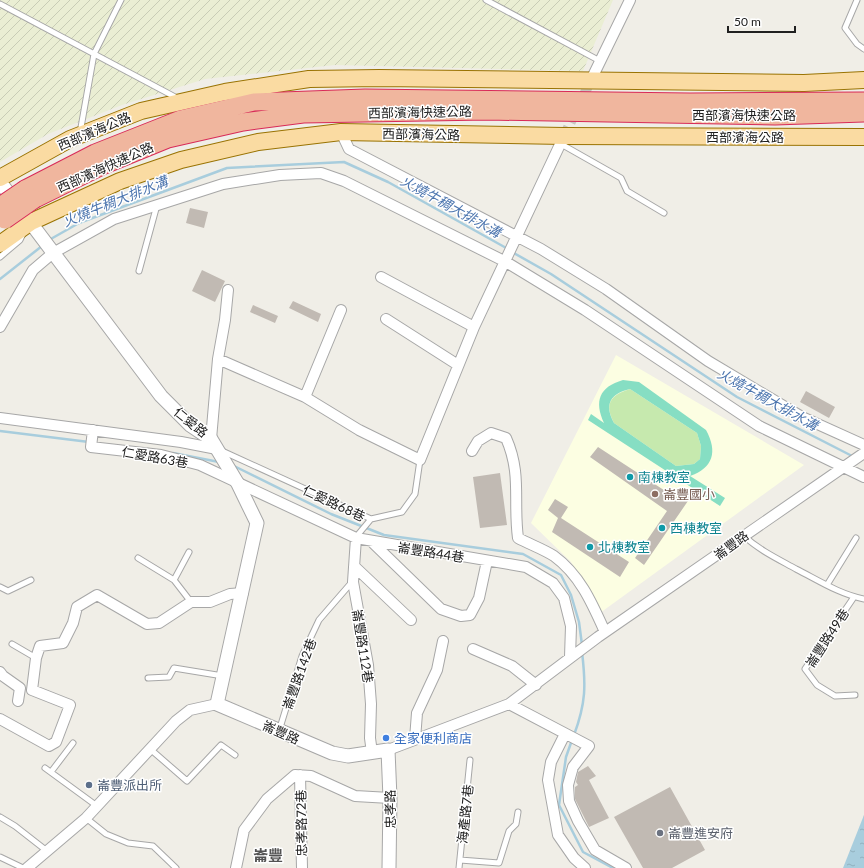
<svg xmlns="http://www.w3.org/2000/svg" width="864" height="868" viewBox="0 0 864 868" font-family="Lato,'Noto Sans TC',sans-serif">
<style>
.education{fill:#fcfee2}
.farmland{fill:url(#farmland-furrows)}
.grass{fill:#c6e9ae}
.pitch{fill:#86dec3;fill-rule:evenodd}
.water{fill:url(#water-ripples)}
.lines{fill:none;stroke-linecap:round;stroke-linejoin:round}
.stream{stroke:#a8cddd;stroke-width:2.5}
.building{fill:#c1bab3}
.minor-tunnel{stroke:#c6c5bf;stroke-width:10;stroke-dasharray:10 5;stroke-linecap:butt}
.service-casing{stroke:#a7a7a7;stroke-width:7}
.minor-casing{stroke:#a7a7a7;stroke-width:12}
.tertiary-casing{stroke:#a7a7a7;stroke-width:15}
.primary-casing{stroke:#997303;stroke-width:18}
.trunk-casing{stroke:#d82a58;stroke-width:19}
.service{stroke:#fff;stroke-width:5}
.minor{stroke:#fff;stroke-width:10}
.tertiary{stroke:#fff;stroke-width:13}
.primary{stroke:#fadba2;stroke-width:16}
.trunk{stroke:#f0b69e;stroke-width:17}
.trunk-bridge-casing{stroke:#d82a58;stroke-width:19;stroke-linecap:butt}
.trunk-bridge{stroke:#f0b69e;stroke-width:17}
.culture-dot{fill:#0f9aa8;stroke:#fff;stroke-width:1.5}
.education-dot{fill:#8d6e63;stroke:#fff;stroke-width:1.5}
.shop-dot{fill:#3f7fe0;stroke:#fff;stroke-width:1.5}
.service-dot{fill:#5c6f8a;stroke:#fff;stroke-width:1.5}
.worship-dot{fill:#6b7280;stroke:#fff;stroke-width:1.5}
.labels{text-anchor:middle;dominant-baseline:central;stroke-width:3;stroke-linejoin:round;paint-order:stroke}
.street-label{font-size:13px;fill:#202020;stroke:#fff}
.culture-label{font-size:13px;fill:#0d838f;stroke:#fff;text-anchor:start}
.education-label{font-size:13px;fill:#785e54;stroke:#fff;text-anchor:start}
.shop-label{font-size:13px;fill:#366cbe;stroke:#fff;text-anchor:start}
.service-label{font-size:13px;fill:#4e5e75;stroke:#fff;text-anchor:start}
.worship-label{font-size:13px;fill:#5b616d;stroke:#fff;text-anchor:start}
.water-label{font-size:14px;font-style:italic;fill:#4d76af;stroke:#fff}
.quarter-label{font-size:15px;font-weight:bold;fill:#535353;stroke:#fff}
</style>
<defs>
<pattern id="farmland-furrows" width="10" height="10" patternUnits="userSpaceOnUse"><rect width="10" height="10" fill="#eaeed3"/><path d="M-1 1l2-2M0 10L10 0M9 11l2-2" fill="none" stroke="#c8ccb5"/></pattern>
<pattern id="water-ripples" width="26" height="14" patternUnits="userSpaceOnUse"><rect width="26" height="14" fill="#a8cddd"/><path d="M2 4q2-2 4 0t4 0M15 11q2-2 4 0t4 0" fill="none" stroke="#90b0bd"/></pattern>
</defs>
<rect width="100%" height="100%" fill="#f0eee7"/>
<path class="education" d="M616,355l188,110 -204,148 -29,-51 -40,-39z"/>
<path class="farmland" d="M0,0h613l-30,71 -248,-6 -130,14 -83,26 -74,29 -48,28z"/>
<path class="grass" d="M630,389l67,44 4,13 -1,13 -6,5 -18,2 -62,-43c-10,-19 -4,-28 16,-34z"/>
<path class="pitch" d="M623,380l16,2 67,48c12,22 7,38 -16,46l35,22 -5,8 -132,-86 3,-6 13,9c-10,-22 -5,-36 19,-43zM630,389l67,44 4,13 -1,13 -6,5 -18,2 -62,-43c-10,-19 -4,-29 16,-34z"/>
<path class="water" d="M864,815v53h-21z"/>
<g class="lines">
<path class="stream" d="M49,240l30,-17 148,-55 117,-6 44,20 120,67
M512,252l39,22 186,123 117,60
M0,279l42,-33
M0,431l89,11
M173,453l46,9
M232,465l99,49 53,21 139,19 38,21 10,20 8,27 3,23
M574,735c12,-32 12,-50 8,-83
M572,740l-6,17 -7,48 24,47 30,16"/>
</g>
<path class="building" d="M190,208l18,4 -4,16 -18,-5z
M202,270l23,11 -10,21 -23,-11z
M293,301l28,13 -3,8 -29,-14z
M253,305l25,11 -3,7 -25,-11z
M806,391l29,16 -6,11 -29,-16z
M598,447l78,51 5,-8 9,8 -46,67 -9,-7 32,-47 -77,-54z
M500,473l7,52 -27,3 -7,-51z
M555,499l13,8 -7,11 68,44 -9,15 -68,-45 6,-14 -10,-8z
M588,766l8,10 -7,4 20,38 -20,9 -14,-28v-12l3,-2 -2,-3 2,-10z
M670,787l35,63 -33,18h-29l-29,-51z"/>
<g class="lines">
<path class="minor-tunnel" d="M564,136l27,-56"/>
<defs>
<path id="service" d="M486,0l114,61
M857,0l-12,28 12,16 7,5
M0,4l177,94
M80,133l14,-79 27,-54
M561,144l60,34 6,13 37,22
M0,257l20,-17 3,-6
M139,271l18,-66
M222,451l149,68 31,-7 13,-18 5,-34
M744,536c15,14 34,23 52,33 22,11 43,25 68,30
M356,537l15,-18
M138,558l36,22 17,22
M174,580l15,-28
M827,585l29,-47
M0,587l8,4 23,-11
M854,597l-49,72 12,16 18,11 20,-1
M12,644l24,14
M148,678l21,-1 5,-9 49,8
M279,731l23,-75 17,-36 33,-38
M149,748l38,33 34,-36 14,10
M45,768l52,38
M51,772l22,-29
M0,817l15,9 32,25
M86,818l20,16 22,9 25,3 23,22
M0,857l23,11
M460,860l39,3 10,-32 7,-7 2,-12
M459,868l11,-108"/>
<path id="minor" d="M591,80l39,-80
M341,132l8,17 192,100 65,40 102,72 94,56 62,28
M381,277l93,50
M386,319l72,46
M0,327l33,-57 20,-17 61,-34 109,-35 57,-9 41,-2 23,8 162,81 79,48 174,116 105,51
M218,359l87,38 54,33 61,30 54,-133 90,-191
M305,397l36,-87
M0,418l181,24 36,7
M93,430l-2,17 70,8 39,10 156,73 170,29 27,16 11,15 7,28 -1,31
M211,439l7,-80 7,-39 3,-30
M472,451l6,-10 13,-8 15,5c16,36 7,63 12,100 11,6 25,11 36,18 26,19 38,47 51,76
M356,538l-3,44 15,83 3,39 -1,34 2,15
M373,543l68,66 20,7 9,-1 9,-17 8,-37
M354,566l57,54
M473,649l39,17 24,19
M0,672l3,4 17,12 -2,13
M509,704l80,42 -16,21 -5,18 1,16 9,20 17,29 31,18
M0,719l49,27 7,-4 14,-37 -38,-15 4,-32 4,-12 23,-3 10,-20 4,-16 20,-12 50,29 12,-1 32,-21h19l20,-8 13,-1
M565,734l-14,28 -3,18 10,55 16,23 11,10
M415,739l2,-26 20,-43 6,-29
M388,750l121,-46 89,-67 266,-184
M300,775l2,93
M27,868l59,-50 90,-97 14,-11 27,-6
M236,868l8,-38 23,-31 28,-24 16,1 44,20 35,2"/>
<path id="tertiary" d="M0,182l161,214 29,29 21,14 27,45 19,39 -40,181 115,49 16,3 40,-6 2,48 -1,70"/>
<path id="primary" d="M0,178l70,-39 71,-28 84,-19 84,-13 70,-1 425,5 60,-3
M0,244l31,-22 89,-41 61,-21 77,-18 83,-10 223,4 300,1"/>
<path id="trunk" d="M25,189l70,-36 86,-34 73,-17 111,-4 325,4 174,-1
M35,199l67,-33 66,-27 75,-17 60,-8 185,-3 287,5 89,-3"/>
</defs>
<use href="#service" class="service-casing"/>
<use href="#minor" class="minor-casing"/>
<use href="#tertiary" class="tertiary-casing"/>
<use href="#primary" class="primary-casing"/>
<use href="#trunk" class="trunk-casing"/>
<use href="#service" class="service"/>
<use href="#minor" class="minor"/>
<use href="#tertiary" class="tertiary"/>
<use href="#primary" class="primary"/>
<use href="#trunk" class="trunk"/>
<defs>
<path id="trunk-bridge" d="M0,206l25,-17
M5,220l30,-21"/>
</defs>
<use href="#trunk-bridge" class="trunk-bridge-casing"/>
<use href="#trunk-bridge" class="trunk-bridge"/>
</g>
<g class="culture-dot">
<circle cx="630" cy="477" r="4"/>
<circle cx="662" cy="528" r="4"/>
<circle cx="590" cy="547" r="4"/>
</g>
<circle class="education-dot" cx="655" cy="494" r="4"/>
<circle class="shop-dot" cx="386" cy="738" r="4"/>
<circle class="service-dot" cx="89" cy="785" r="4"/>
<circle class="worship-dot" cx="660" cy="833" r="4"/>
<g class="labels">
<g class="street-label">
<text transform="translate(420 112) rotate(-1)">西部濱海快速公路</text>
<text x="744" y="115">西部濱海快速公路</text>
<text transform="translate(94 131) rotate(-23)">西部濱海公路</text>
<text transform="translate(421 134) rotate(1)">西部濱海公路</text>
<text x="745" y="137">西部濱海公路</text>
<text transform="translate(105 167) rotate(-24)">西部濱海快速公路</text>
<text transform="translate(191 422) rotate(39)">仁愛路</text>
<text transform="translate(155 457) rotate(10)">仁愛路63巷</text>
<text transform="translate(334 503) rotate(25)">仁愛路68巷</text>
<text transform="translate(731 545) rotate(-36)">崙豐路</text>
<text transform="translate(431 552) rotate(9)">崙豐路44巷</text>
<text transform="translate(827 638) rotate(-57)">崙豐路49巷</text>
<text transform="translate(363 646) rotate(81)">崙豐路112巷</text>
<text transform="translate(299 674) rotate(-70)">崙豐路142巷</text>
<text transform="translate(281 732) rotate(24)">崙豐路</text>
<text transform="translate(390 809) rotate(-91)">忠孝路</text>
<text transform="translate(465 814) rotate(-84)">海產路7巷</text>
<text transform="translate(301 823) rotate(-91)">忠孝路72巷</text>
</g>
<g class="culture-label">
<text x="638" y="477">南棟教室</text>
<text x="670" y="528">西棟教室</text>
<text x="598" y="547">北棟教室</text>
</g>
<g class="education-label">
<text x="663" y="494">崙豐國小</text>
</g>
<g class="shop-label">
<text x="394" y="738">全家便利商店</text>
</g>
<g class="service-label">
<text x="97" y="785">崙豐派出所</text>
</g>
<g class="worship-label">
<text x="668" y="833">崙豐進安府</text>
</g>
<g class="water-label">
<text transform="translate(115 201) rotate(-22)">火燒牛稠大排水溝</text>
<text transform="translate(451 206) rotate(29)">火燒牛稠大排水溝</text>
<text transform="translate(768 399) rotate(29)">火燒牛稠大排水溝</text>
</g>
<g class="quarter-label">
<text x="268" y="855">崙豐</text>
</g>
</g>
<path d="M728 26v6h67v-6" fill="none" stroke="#202020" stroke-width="2"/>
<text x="734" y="26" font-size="12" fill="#202020" stroke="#ffffff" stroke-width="3" paint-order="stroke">50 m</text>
</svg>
